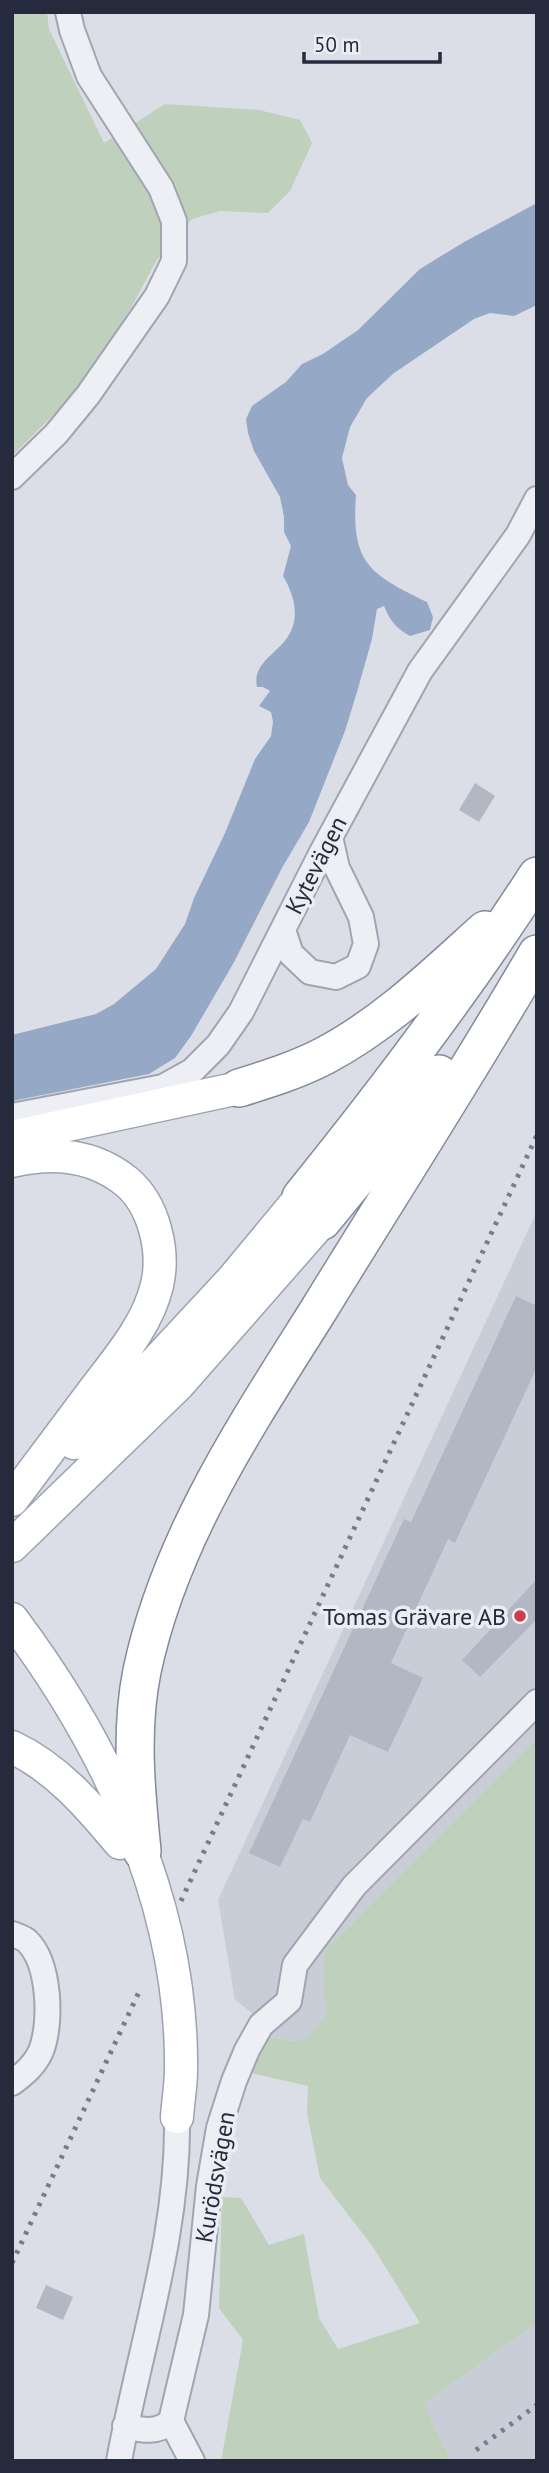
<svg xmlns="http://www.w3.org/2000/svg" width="549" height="2473" viewBox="0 0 549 2473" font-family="'PT Sans',sans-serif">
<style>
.built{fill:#c9cdd8}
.green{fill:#bfd0bc}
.water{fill:#95a9c7}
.building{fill:#b2b7c3}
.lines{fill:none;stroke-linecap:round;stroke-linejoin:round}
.minor-casing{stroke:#a1a5b0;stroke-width:28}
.major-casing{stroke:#9ba2b1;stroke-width:35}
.highway-casing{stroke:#838a9c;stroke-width:40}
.minor{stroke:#eeeff4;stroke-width:24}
.major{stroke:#fff;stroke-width:32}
.highway{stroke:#fff;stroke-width:37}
.rail{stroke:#757c8f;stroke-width:5;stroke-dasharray:3.5 7;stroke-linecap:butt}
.poi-dot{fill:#ce3d46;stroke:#eaedf4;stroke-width:2.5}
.labels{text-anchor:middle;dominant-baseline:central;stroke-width:7;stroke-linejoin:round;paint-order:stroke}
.street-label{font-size:24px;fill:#252b3c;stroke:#eaedf4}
.poi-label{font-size:24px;fill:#252b3c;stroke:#eaedf4;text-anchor:end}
</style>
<rect width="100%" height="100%" fill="#dbdee6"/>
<path class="built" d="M537,1211v527l-213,213 -1,23 4,41 -20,23 -15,3 -27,-5 -13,-23 -17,-13 -17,-100z
M537,2323v138h-86l-27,-57z"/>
<path class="green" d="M12,12h35l2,17 55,114 61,-39 94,6 41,10 12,23 -22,48 -22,22 -48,-2 -28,8 -36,42 -24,45 -50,80 -70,70z
M537,1738v585l-113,81 27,57h-230l22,-121 -24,-32 3,-111 19,1 28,47 35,-11 15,84 19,31 82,-26 -47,-76 -53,-69 -13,-65 1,-27 -57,-13 14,-37 27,5 15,-3 19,-23 -3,-41 1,-23z"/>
<path class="water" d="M537,203v102l-23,11 -24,-3 -16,6 -80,54 -27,25 -17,29 -8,31 6,27 8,10c-5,68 13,79 71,107l6,15 -3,13 -20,6c-13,-7 -20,-15 -26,-30l-7,3 -5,30 -15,53 -12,39 -36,91 -27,46 -49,96 -42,72 -16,22 -26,16 -137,27v-66l84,-21 18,-10 42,-35 29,-45 9,-26 31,-65 30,-74 16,-23 2,-14 -2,-10 -12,-6 11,-15 -7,-4h-6c-5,-23 19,-33 30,-49 14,-19 7,-44 -4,-62l8,-30 -7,-14v-15l-4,-20 -26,-46 -6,-18 -2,-14 6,-13 34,-24 16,-18 21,-10 35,-24 62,-61 44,-27z"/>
<path class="building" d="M475,783l20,13 -16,26 -20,-12z
M516,1296l21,10v61l-82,176 -7,-4 -57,124 32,15 -35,74 -38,-17 -40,87 -7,-3 -23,48 -31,-14 155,-334 7,3z
M537,1579v40l-57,58 -18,-17z
M46,2285l27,12 -10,23 -27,-12z"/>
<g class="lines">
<defs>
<path id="minor" d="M12,477l44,-43 32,-39 69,-99 17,-35v-40l-13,-33 -72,-112 -17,-46 -4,-18
M283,930l8,24 19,18 26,5 22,-11 8,-22 -5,-27 -24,-49 -7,-31
M12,1116l151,-29 29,-16 26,-26 23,-33 80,-158 99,-183 98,-136 19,-36
M12,1934c5,2 12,4 15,7 23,22 25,82 14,110 -6,14 -17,23 -29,32
M171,2421l21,40
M125,2426c17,4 32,8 46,-5l25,-106 13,-129 10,-58 15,-47 13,-31 14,-25 28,-24 6,-36 59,-79 183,-184
M119,2461c21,-115 60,-226 58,-344"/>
<path id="major" d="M12,1137l227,-49
M12,1161c41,-10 82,-6 115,21 27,23 38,69 30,103 -9,40 -41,76 -65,108 -27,36 -53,71 -80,107
M74,1443l82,-81 77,-83 68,-82
M12,1546l166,-161 144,-164
M12,1619c97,129 171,287 169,451 0,15 -3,32 -4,47
M12,1747c45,21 77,59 108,96"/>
<path id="highway" d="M239,1088c29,-9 58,-18 85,-32 61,-32 111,-81 161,-126
M301,1197c84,-104 164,-209 236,-321
M322,1221l90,-110 27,-37
M142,1851c-6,-60 -12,-121 0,-180 28,-133 105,-247 176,-360 73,-119 149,-237 219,-357"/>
</defs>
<use href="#minor" class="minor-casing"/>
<use href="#major" class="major-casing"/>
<use href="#highway" class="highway-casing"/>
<use href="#minor" class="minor"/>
<use href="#major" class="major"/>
<use href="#highway" class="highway"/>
<path class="rail" d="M181,1901l356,-766
M12,2263l127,-271
M476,2450l61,-45"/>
</g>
<circle class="poi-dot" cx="520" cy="1616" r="7"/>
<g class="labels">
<g class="street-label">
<text transform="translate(316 865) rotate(-63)">Kytevägen</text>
<text transform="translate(215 2177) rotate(-80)">Kurödsvägen</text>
</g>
<g class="poi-label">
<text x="506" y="1616">Tomas Grävare AB</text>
</g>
</g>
<rect width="549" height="2473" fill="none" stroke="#252b3c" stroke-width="28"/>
<path d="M304 52v10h136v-10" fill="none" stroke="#252b3c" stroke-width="3.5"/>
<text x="314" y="52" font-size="21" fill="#252b3c" stroke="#eaedf4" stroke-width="5" paint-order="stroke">50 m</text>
</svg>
